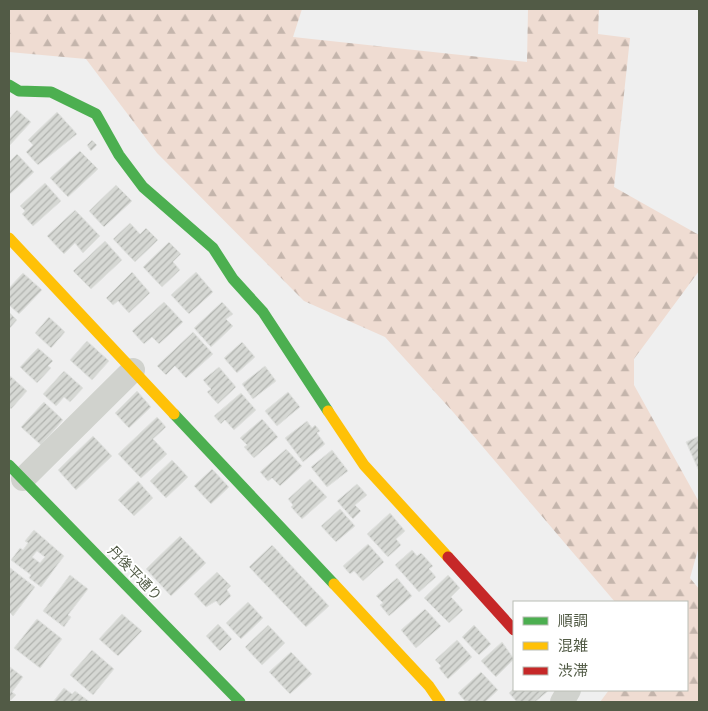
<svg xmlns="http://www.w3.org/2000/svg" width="708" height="711" viewBox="0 0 708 711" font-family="'Asap Condensed','Noto Sans JP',sans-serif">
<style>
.forest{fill:url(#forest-firs)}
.building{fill:url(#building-hatch);stroke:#e1e2e0;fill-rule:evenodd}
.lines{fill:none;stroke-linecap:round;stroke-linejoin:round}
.street{stroke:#d0d2cd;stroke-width:24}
.fast{stroke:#4caf50;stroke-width:11}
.slow{stroke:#ffc107;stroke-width:11}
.jam{stroke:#c62828;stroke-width:11}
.labels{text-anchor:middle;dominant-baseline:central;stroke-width:4;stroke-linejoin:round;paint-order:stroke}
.street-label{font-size:14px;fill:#525b46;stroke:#fff}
</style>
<defs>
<pattern id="forest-firs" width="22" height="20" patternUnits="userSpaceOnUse" patternTransform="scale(1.25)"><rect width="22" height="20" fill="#efdcd2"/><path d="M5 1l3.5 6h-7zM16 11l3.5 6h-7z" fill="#c4b5ac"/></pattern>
<pattern id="building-hatch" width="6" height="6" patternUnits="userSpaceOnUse" patternTransform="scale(1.25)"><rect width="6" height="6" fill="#d6d8d4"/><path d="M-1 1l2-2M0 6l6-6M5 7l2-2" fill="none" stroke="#b0b2ae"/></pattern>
</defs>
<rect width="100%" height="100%" fill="#efefef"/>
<path class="forest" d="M9,9h293l-9,28 234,25 1,-53h71l-1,25 32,4 -16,149 85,48v36l-65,88v26l65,117v44l-9,32 9,11v113h-99l9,-12h78v-88h-72l-161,-189 -69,-76 -81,-36 -147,-148 -71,-94 -77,-7z"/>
<path class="building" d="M17,110l14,12 -22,24v-27z
M57,112l20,22 -39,31 -12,-13 7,-7 -5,-5z
M92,140l5,5 -6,6 -4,-6z
M80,151l18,18 -30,28 -18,-19z
M17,154l17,18 -25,23v-33z
M45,183l16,18 -28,25 -11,-12 3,-3 -5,-5z
M116,185l16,16 -28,26 -15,-16z
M75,210l25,26 -17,17 -8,-10 -11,11 -17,-18z
M130,223l10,11 6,-6 12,12 -23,22 -22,-23z
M105,241l17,19 -31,29 -18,-18z
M169,242l12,12 -8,8 7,8 -18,17 -19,-20z
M132,272l18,21 -21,20 -11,-12 -5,4 -7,-7z
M196,272l17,20 -24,22 -18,-19z
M23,273l19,17 -23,24 -10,-9v-17z
M164,302l19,20 -24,22 -7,-7 -8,7 -12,-13z
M222,302l11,12 -7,5 7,7 -22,21 -17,-19z
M9,312l8,8 -8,9z
M49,317l16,15 -14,16 -16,-15z
M193,332l20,22 -27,24 -11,-12 -9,9 -9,-9z
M87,341l22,20 -17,19 -22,-20z
M242,342l13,15 -18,16 -13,-15z
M38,348l15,13 -5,5 3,2 -14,15 -17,-16z
M265,366l11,15 -23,18 -11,-15z
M219,367l17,20 -18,17 -11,-12 4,-3 -8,-9z
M64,371l19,17 -13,14 -6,-5 -8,9 -13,-12z
M9,375l18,16 -16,18 -2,-2z
M137,391l14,16 -22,21 -14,-15z
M288,392l12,15 -23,19 -12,-15z
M241,393l15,17 -22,20 -9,-10 -4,4 -7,-8z
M44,402l19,18 -22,25 -20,-18z
M157,417l9,10 -13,12 14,15 -26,24 -23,-24z
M262,419l16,18 -24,21 -10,-11 3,-2 -7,-7z
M307,421l5,7 3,-3 5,6 -3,2 8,11 -22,18 -18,-24z
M93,436l19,20 -36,34 -18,-20z
M699,436v35l-13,-29z
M286,449l16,17 -22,20 -8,-8 -4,3 -8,-9z
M332,450l16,21 -21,16 -16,-20z
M172,460l16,17 -22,21 -16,-17z
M212,469l17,18 -18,17 -17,-18z
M310,479l17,18 -25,22 -11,-12 2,-2 -5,-6z
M138,481l15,17 -19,18 -16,-16z
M357,484l10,11 -12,10 6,6 -8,8 -16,-18z
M340,509l15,17 -19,16 -15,-16z
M390,513l15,18 -9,8 5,6 -13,12 -21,-23z
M34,530l30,26 -23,31 -12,-9 2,-3 -20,-15 9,-12 3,2 5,-7 -3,-2zM37,551l8,6 -5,6 -8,-6z
M180,536l26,27 -35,33 -25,-27z
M368,544l16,18 -21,19 -9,-10 -4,3 -7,-8z
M272,545l57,61 -23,21 -57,-60z
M412,550l5,6 4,-3 12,13 -4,3 7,8 -17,15 -24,-27z
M9,567l26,20 -22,29 -4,-4z
M217,572l14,14 -4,4 4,6 -11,10 -4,-5 -10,6 -12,-13z
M70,575l18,14 -20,26 3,2 -7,10 -21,-16z
M448,575l12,13 -9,9 12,13 -14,13 -25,-25z
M397,578l15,18 -23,20 -9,-11 3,-2 -7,-7z
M248,602l15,16 -22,21 -15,-16z
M425,609l16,17 -25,22 -15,-18z
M122,614l20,17 -24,25 -19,-17z
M37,619l25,20 -22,29 -26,-20z
M218,624l14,15 -12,12 -14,-15z
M268,625l17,18 -23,22 -17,-18z
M474,625l17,19 -12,11 -17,-18z
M457,640l15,17 -24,22 -9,-11 2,-2 -6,-6z
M502,642l12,17 -18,18 -15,-16z
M92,650l22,19 -21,26 -23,-20z
M291,652l21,22 -22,20 -21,-22z
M10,667l13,10 -11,15 4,3 -7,7z
M481,672l17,18 -13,12h-19l-8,-9z
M64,688l8,6 3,-3 15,11h-37z
M514,688v2l34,1 -13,11h-18l-8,-9z"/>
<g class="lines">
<path class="street" d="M23,479l110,-109
M562,702l7,-12"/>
<path class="fast" d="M9,85l10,6 32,1 45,22 23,41 24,32 70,61 20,31 30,33 65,99
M174,414l160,170
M9,465l231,237"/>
<path class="slow" d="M9,238l165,176
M328,411l36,54 84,92
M334,584l95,102 11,16"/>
<path class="jam" d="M448,557l66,73"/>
</g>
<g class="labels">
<g class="street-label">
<text transform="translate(135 573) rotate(46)">丹後平通り</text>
</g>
</g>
<rect width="708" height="711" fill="none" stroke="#525b46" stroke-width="20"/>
<rect x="513" y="601" width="175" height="90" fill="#ffffff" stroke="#babdb5"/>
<rect x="523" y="617" width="25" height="8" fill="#4caf50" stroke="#babdb5"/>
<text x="558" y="626" font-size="15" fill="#525b46">順調</text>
<rect x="523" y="642" width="25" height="8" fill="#ffc107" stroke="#babdb5"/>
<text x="558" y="651" font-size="15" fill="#525b46">混雑</text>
<rect x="523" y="667" width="25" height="8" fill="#c62828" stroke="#babdb5"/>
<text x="558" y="676" font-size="15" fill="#525b46">渋滞</text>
</svg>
